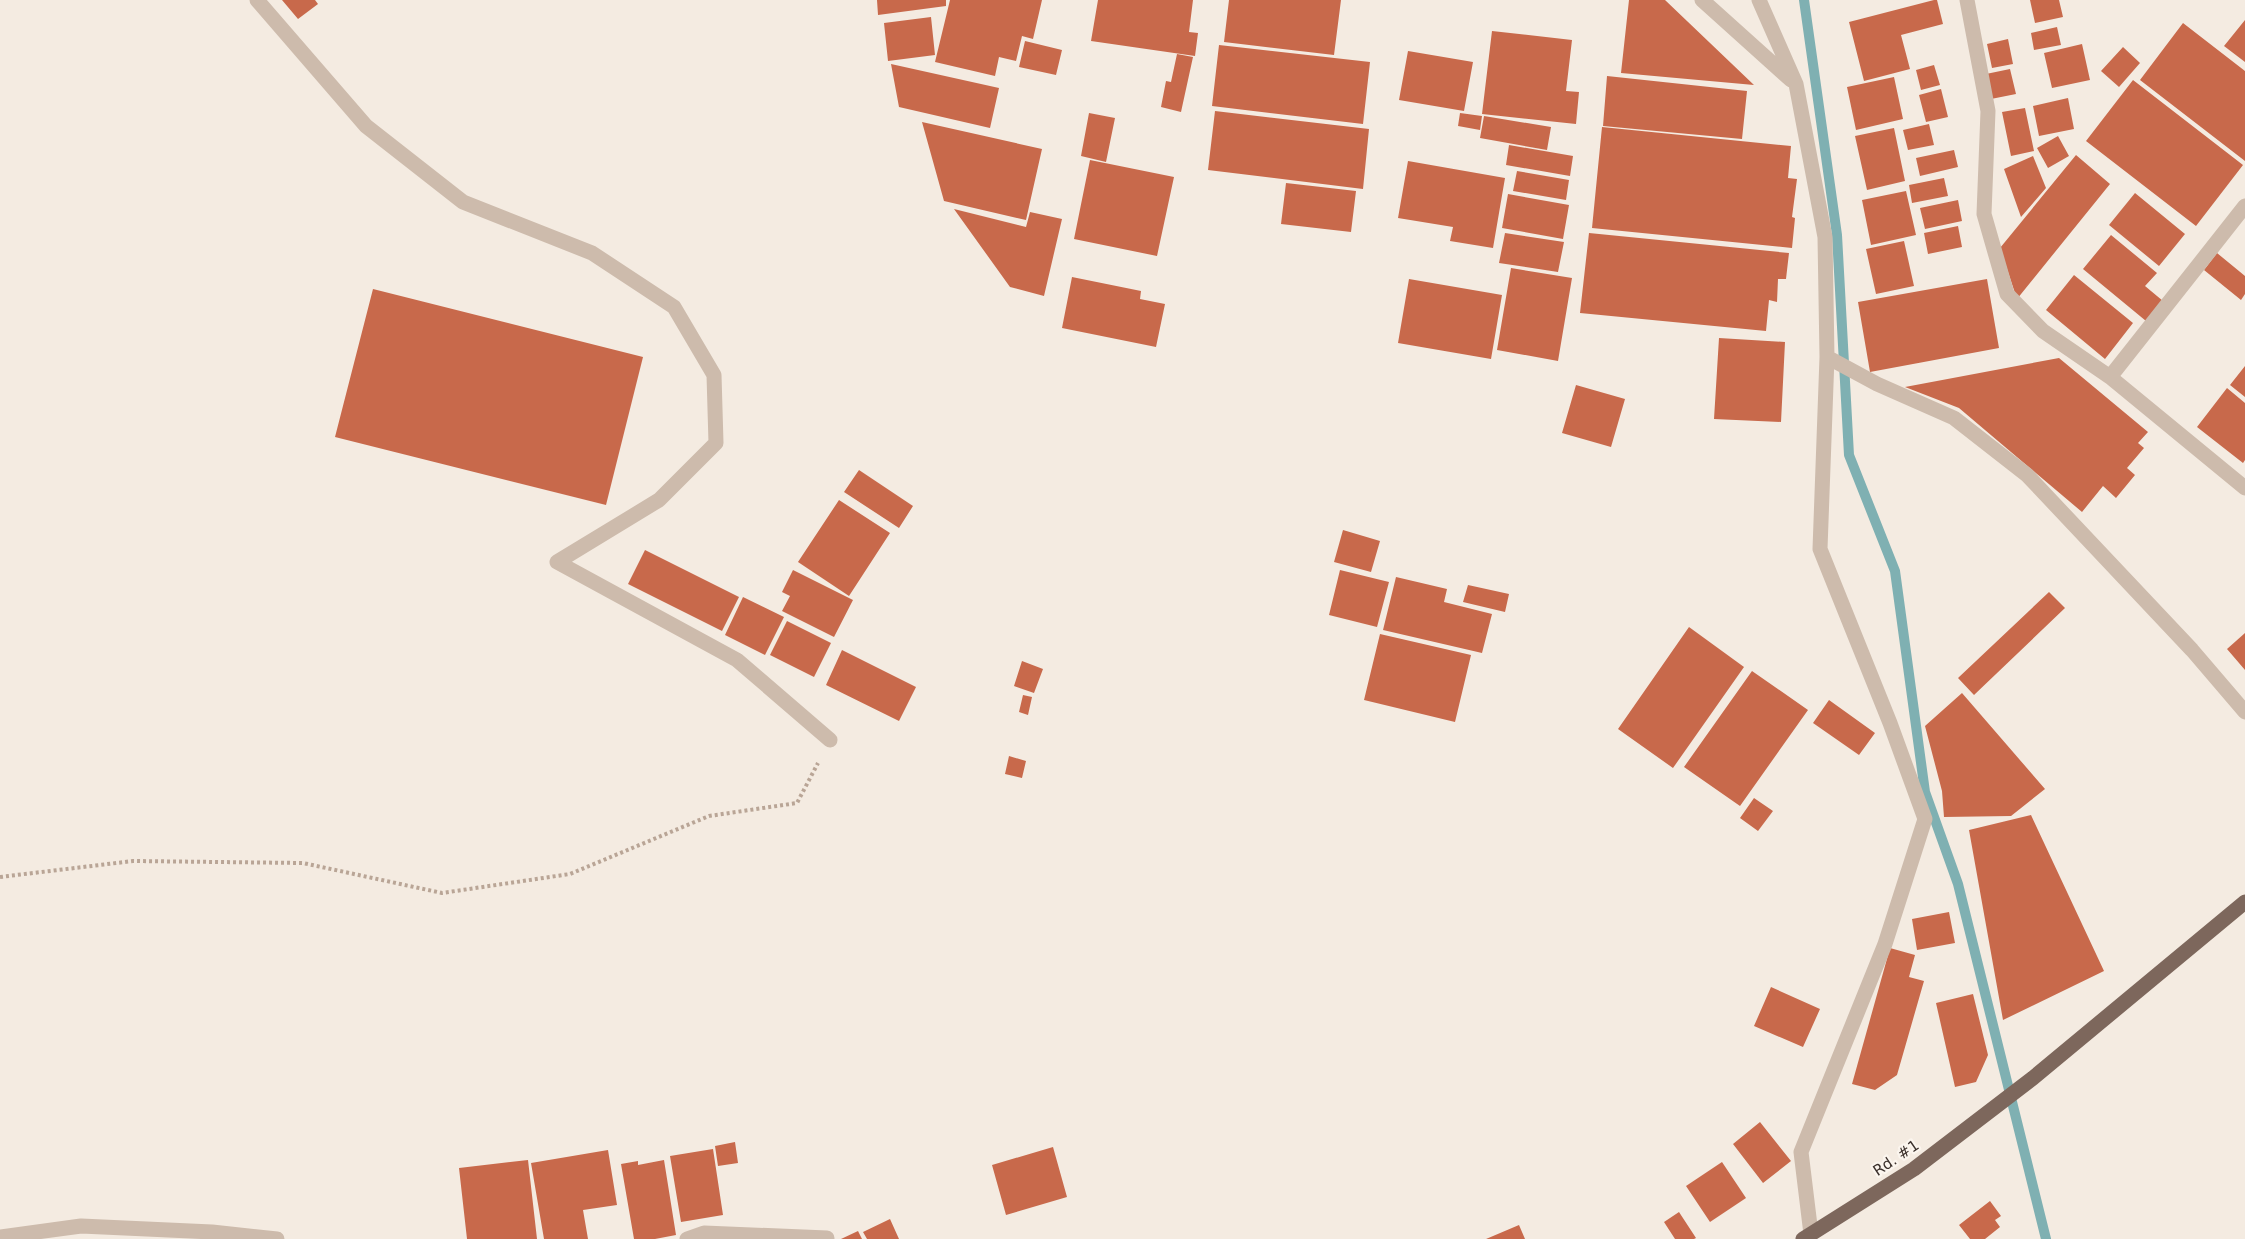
<svg xmlns="http://www.w3.org/2000/svg" width="2245" height="1239" viewBox="0 0 2245 1239" font-family="'DejaVu Sans',sans-serif">
<style>
.lines{fill:none;stroke-linecap:round;stroke-linejoin:round}
.stream{stroke:#7fb0b2;stroke-width:10}
.building{fill:#c8694b}
.path{stroke:#b9a596;stroke-width:4;stroke-dasharray:3 3;stroke-linecap:butt}
.minor{stroke:#cdbbac;stroke-width:15}
.major{stroke:#7d675c;stroke-width:15}
.labels{text-anchor:middle;dominant-baseline:central;stroke-width:4.5;stroke-linejoin:round;paint-order:stroke}
.street-label{font-size:15px;fill:#3b302b;stroke:#fbf5ee}
</style>
<rect width="100%" height="100%" fill="#f4ebe1"/>
<g class="lines">
<path class="stream" d="M1804,0l33,235 12,220 46,116 30,221 33,92 88,355"/>
</g>
<path class="building" d="M282,0h33l3,4 -20,15z
M877,0h69v6l-68,9z
M950,0h92l-9,39 -11,-3 -6,25 -17,-4 -4,19 -60,-14z
M1098,0h95l-4,32 9,1 -3,23 -104,-15z
M1229,0h112l-7,55 -110,-13z
M1629,0h36l89,85 -133,-12z
M1934,0h3l6,24 -42,11 9,34 -46,12 -15,-59z
M2030,0h29l4,17 -28,6z
M931,17l4,38 -47,6 -4,-38z
M2245,20v42l-21,-16z
M2183,23l62,48v90l-105,-81z
M2057,27l4,18 -27,5 -3,-17z
M1492,31l80,9 -6,51 13,1 -3,32 -94,-10z
M2008,39l5,25 -21,4 -5,-24z
M1025,41l37,9 -6,25 -37,-8z
M2082,44l8,36 -38,8 -8,-35z
M1219,45l151,17 -7,62 -151,-18z
M2123,47l17,16 -21,24 -18,-16z
M1408,51l65,11 -9,49 -65,-11z
M1177,54l16,3 -12,55 -20,-5 5,-26 5,1z
M891,64l108,24 -9,40 -91,-21z
M1934,65l6,20 -19,5 -5,-20z
M2010,69l6,25 -25,5 -5,-25z
M1607,76l140,15 -5,48 -139,-13z
M1894,77l9,42 -47,11 -9,-43z
M2133,80l110,85 -47,61 -110,-85z
M1941,89l7,28 -22,5 -7,-27z
M2068,98l6,31 -35,7 -6,-30z
M2025,108l9,43 -23,5 -9,-44z
M1215,111l154,18 -6,60 -155,-19z
M1089,113l26,5 -9,44 -25,-6z
M1460,113l22,3 -2,14 -22,-4z
M1484,116l67,11 -4,23 -67,-12z
M922,122l120,27 -16,71 -82,-19z
M1929,124l5,21 -26,5 -5,-20z
M1602,127l189,19 -3,32 9,1 -5,38 3,1 -3,30 -200,-20z
M1894,128l11,53 -38,9 -12,-54z
M2058,136l11,20 -21,12 -11,-20z
M1509,145l64,11 -3,20 -64,-11z
M1954,150l4,17 -38,9 -4,-18z
M2076,155l34,29 -93,115 -17,-51z
M2033,156l13,32 -25,29 -17,-48z
M1090,160l84,17 -17,79 -83,-17z
M1408,161l97,17 -12,70 -43,-7 3,-14 -55,-9z
M1517,171l52,9 -3,20 -53,-9z
M1944,178l4,18 -36,7 -3,-18z
M1286,183l70,8 -5,41 -70,-8z
M1906,191l10,44 -45,10 -9,-45z
M2135,193l50,41 -26,32 -50,-41z
M1508,194l61,11 -6,34 -61,-11z
M1958,200l4,21 -37,8 -5,-21z
M954,209l72,18 4,-15 32,7 -18,77 -34,-9z
M1958,226l4,21 -34,7 -4,-21z
M1505,233l59,9 -6,30 -59,-9z
M1589,233l200,20 -3,26h-8l-1,23 -8,-2 -3,31 -186,-18z
M2111,235l46,38 -12,13 18,15 -17,20 -63,-52z
M1904,241l10,45 -38,8 -10,-45z
M2217,253l28,23v18l-4,6 -37,-30z
M1511,268l61,10 -14,83 -61,-11z
M2074,275l59,48 -28,36 -59,-49z
M1072,277l69,14 -1,8 25,5 -9,43 -94,-19z
M1409,279l93,16 -11,64 -93,-16z
M1987,279l12,69 -129,24 -12,-70z
M373,289l270,68 -37,148 -271,-68z
M1719,338l66,4 -4,80 -67,-3z
M2059,358l89,74 -10,11 6,5 -17,20 8,7 -19,23 -13,-12 -21,26 -123,-104 -54,-21z
M2245,366v31l-15,-12z
M1576,385l49,14 -14,48 -49,-14z
M2227,388l18,15v57l-2,3 -46,-36z
M859,470l54,36 -14,22 -55,-36z
M839,500l51,33 -41,63 -51,-34z
M1343,530l37,11 -9,31 -37,-10z
M645,550l94,47 -17,34 -94,-47z
M793,570l60,30 -19,37 -52,-26 8,-15 -8,-4z
M1340,570l49,12 -12,45 -48,-12z
M1396,577l51,12 -3,13 48,12 -10,39 -99,-23z
M1468,585l41,9 -4,18 -42,-10z
M2049,592l16,16 -91,87 -16,-17z
M743,597l41,20 -19,38 -40,-20z
M787,621l44,22 -17,34 -44,-22z
M1689,627l55,40 -71,101 -55,-39z
M2245,633v37l-18,-21z
M1380,634l91,21 -16,67 -91,-22z
M842,650l74,37 -17,34 -73,-36z
M1022,661l21,8 -9,24 -20,-7z
M1752,671l56,39 -68,96 -56,-39z
M1962,693l83,96 -34,27 -67,1 -2,-26 -17,-65z
M1023,695l9,2 -4,18 -9,-3z
M1829,700l46,33 -16,22 -46,-32z
M1009,756l17,5 -4,17 -17,-4z
M1754,798l19,13 -15,20 -18,-13z
M2031,815l73,156 -101,49 -34,-190z
M1949,912l6,31 -38,7 -5,-31z
M1890,948l25,7 -6,22 15,4 -27,94 -22,15 -23,-6z
M1771,987l49,22 -17,38 -49,-21z
M1973,994l15,61 -12,27 -21,5 -19,-84z
M1760,1122l31,39 -28,22 -30,-39z
M735,1142l3,21 -20,3 -3,-20z
M1053,1147l14,50 -61,18 -14,-50z
M713,1149l10,66 -42,7 -11,-66z
M608,1150l9,55 -34,5 5,29h-44l-13,-76z
M528,1160l9,79h-70l-8,-71z
M664,1160l12,75 -21,4h-21l-13,-75 17,-3v4z
M1722,1162l24,36 -36,24 -24,-36z
M1990,1201l11,15 -6,4 5,7 -15,12h-15l-11,-14z
M1679,1212l17,26 -2,1h-19l-11,-17z
M890,1219l9,20h-32l-4,-7z
M1519,1225l6,14h-39z
M858,1231l4,8h-21z"/>
<g class="lines">
<path class="path" d="M0,877l133,-16 170,2 139,30 128,-19 139,-58 88,-13 21,-40"/>
<path class="minor" d="M257,0l109,126 97,76 129,51 82,54 40,68 2,68 -57,57 -102,62 180,98 93,80
M1702,0l89,80
M1759,0l37,84 29,153 2,120 -7,192 70,174 35,96 -40,125 -84,208 10,82
M1967,0l21,111 -4,103 23,80 36,37 67,46 135,111
M1827,357l50,27 77,34 73,57 165,175 53,62
M2110,377l135,-171
M0,1237l81,-11 131,6 65,7
M687,1239l17,-6 123,5"/>
<path class="major" d="M1803,1239l111,-70 119,-91 212,-176"/>
</g>
<g class="labels">
<g class="street-label">
<text transform="translate(1896 1158) rotate(-34)">Rd. #1</text>
</g>
</g>
</svg>
